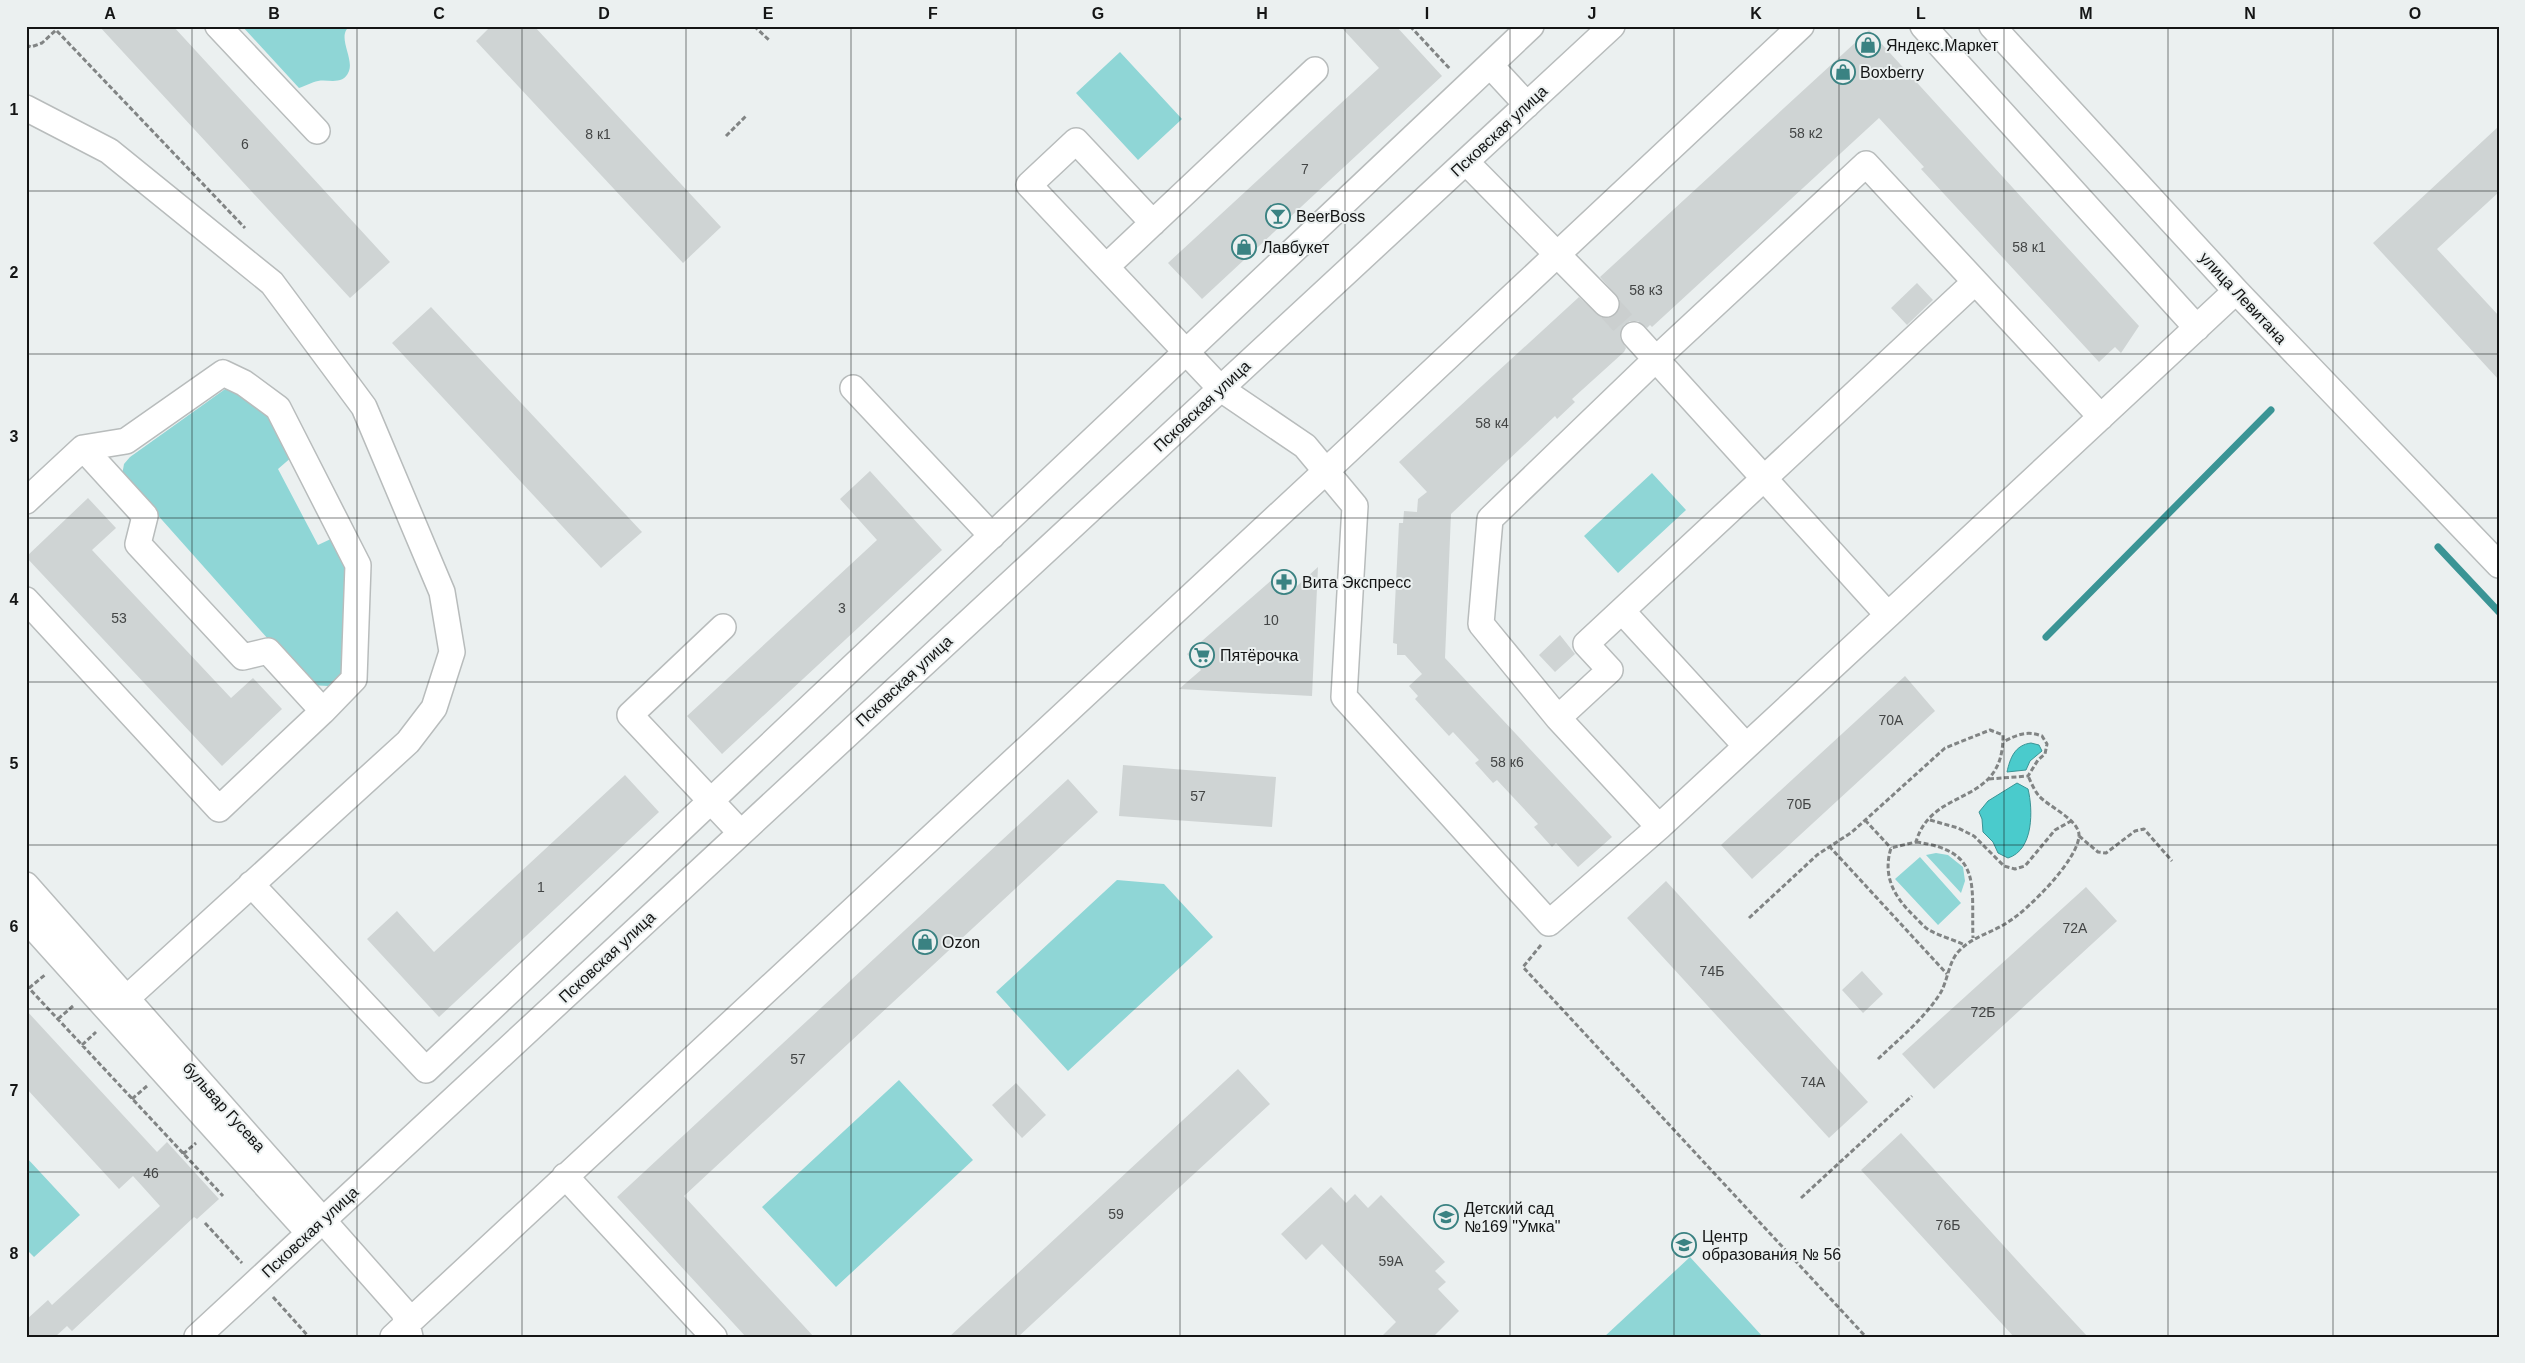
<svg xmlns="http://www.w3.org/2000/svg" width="2525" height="1363" viewBox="0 0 2525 1363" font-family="Arial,sans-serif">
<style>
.green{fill:#8fd6d6}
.water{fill:#4acbcc;stroke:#3a9495}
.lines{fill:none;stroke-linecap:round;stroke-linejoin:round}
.stream{stroke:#3a9495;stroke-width:7}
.building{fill:#cfd4d4}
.minor-tunnel{stroke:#cbcfcf;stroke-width:25;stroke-dasharray:25 12;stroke-linecap:butt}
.minor-casing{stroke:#b8bcbc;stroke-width:28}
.path{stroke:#818484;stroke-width:3;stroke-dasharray:5 2.5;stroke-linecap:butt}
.minor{stroke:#fff;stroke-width:25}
.grid{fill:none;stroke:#141515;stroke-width:1;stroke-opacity:0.55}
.labels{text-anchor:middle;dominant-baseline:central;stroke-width:4;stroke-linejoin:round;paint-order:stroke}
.number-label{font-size:14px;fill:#434545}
.poi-label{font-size:16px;fill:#141515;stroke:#ebf0f0;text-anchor:start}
.street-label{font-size:16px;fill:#141515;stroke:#ebf0f0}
.neatline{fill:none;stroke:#141515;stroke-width:2}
.grid-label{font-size:16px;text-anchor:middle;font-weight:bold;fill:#141515}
</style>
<rect width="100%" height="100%" fill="#ebf0f0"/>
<path class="green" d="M242,26h108c-14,10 4,31 -1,45 -6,15 -20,8 -31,10 -6,1 -13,5 -19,7z
M1120,52l62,67 -44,41 -62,-67z
M228,387c32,4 50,43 65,69l-15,13 40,76 17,-8 14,31 -4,89 -4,19 -13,10 -19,-1 -187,-210 2,-11 6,-7z
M1652,473l34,37 -68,63 -34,-37z
M1936,853l12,2 15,12 2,14 -4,12 -35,-38z
M1920,857l41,46 -23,22 -43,-46z
M1117,880l47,4 49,53 -145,134 -72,-79z
M899,1080l74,80 -137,127 -74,-80z
M26,1157l54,58 -46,42 -8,-8z
M1690,1257l73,80h-159z"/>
<path class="water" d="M2031,743l8,2 3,6 -12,10 -4,9 -19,2c3,-14 8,-27 24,-29z
M2017,783l11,6c5,20 6,61 -20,69l-10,-5 -5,-11 -10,-10 -1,-13 -3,-7 9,-11z"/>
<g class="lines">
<path class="stream" d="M2438,547l61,65
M2046,637l225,-227"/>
</g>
<path class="building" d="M99,26h74l217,236 -40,36z
M491,26h43l187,201 -38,36 -207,-222z
M1340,26h56l46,50 -240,223 -34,-36 211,-195z
M1869,30l270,296 -18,27 -6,-6 -16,15 -178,-193 3,-2 -45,-49 -227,209 -2,-2 -3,3 -9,-7h-8l-6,4 -4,13 6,10 -2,4 -52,47 3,3 -18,17 -2,-3 -104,98 -6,144 167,179 -34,30 -22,-24 -4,4 -18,-20 4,-3 -41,-44 -4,3 -18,-20 4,-3 -26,-28 -4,4 -34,-37 3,-3 -9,-10 13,-12 -17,-19h-8v-11l-4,-1 6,-120h4l1,-12 13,1 1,-13 9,-7 -28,-30 180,-165 23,21h7l7,-3 4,-8v-7l-20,-23z
M2499,126v66l-62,57 62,67v64l-126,-137z
M1917,283l16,17 -26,25 -16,-17z
M431,307l211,225 -41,36 -209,-225z
M870,471l72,79 -220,204 -35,-38 190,-176 -37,-41z
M88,498l28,30 -24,22 139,148 22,-20 29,31 -60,57 -196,-209z
M1318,567l-6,129 -133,-7 22,-19 -14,-16 96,-84 14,16z
M1560,635l15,19 -20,18 -16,-17z
M1905,676l30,35 -183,168 -31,-34z
M1123,765l153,12 -4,50 -153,-11z
M625,775l34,37 -220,205 -72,-78 30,-28 37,41z
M1068,779l30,33 -414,384 130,141h-68l-129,-140z
M1666,881l202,221 -39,36 -202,-220z
M2086,887l31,34 -183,168 -32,-35z
M1862,971l21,23 -20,19 -21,-23z
M26,1010l131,142 10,-10 52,57 -22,20 -3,-2 -122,114 -5,-5 -12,11h-29v-17l22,-20 4,5 108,-99 -27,-30 -14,13 -93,-101z
M1238,1069l32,35 -138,127 -114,106h-69z
M1016,1083l30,32 -24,23 -30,-33z
M1901,1133l133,146 54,58h-74l-153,-167z
M1331,1187l15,16 9,-9 13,14 13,-13 64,67 -10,9 11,11 -8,7 21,22 -26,26h-52l15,-15 -74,-78 -16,16 -25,-26z"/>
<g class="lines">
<path class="minor-tunnel" d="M1606,304l28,31"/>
<defs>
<path id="minor" d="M218,26l99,105
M1923,26l274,302
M1992,26l244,265 263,274
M1490,65l37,40
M1315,70l-209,197 115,122 84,57 50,60 -11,191 205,226 110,-96
M26,108l83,43 163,132 92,124 78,185 10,60 -18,56 -26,34 -281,256
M1466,162l140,142
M1106,267l-77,-82 47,-44 77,82
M1634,335l254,280 348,-324
M853,388l139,148
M83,448l43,-7 97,-68 21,10 34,25 80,157 -4,114 -31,32
M26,501l57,-53 62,68 -7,28 105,113 25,-6 55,60 -104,98 -193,-209
M1622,611l124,135
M1888,615l-229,212 -101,-109 52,-48 -24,-26 389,-362
M723,627l-93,88 111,118
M1558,718l-77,-94 9,-105 166,-160 210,-195 235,253
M251,884l175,186 1105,-1044
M26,885l378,427 6,25
M26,919l283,314
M565,1176l149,161
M197,1337l1415,-1311
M393,1337l933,-866 475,-445"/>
</defs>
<use href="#minor" class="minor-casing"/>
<path class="path" d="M754,26l15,14
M1410,26l40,43
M26,45l5,2 11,-4 14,-13 189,198
M726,136l20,-20
M1989,779l39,-3 10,-16 7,-6 2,-10 -5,-8c-16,-6 -25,-1 -39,6
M1865,820l26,28
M1930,820l28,8 16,8 30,30 11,3 10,-3 30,-36 16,-9
M2079,836l19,16 8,1 29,-22 9,-2 28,32
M1916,842c67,9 55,43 57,96
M1829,846l118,128
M1749,918l68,-63 35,-23 93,-84 45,-18 13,5c1,73 -71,50 -87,107l-25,6c-9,29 4,50 24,69 4,4 9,10 14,13 11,6 25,10 36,15
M1541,945l-18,22 343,370
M26,985l197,211
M29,988l17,-14
M58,1019l15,-13
M82,1045l14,-13
M1878,1059c21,-20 48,-42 63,-67 7,-13 8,-31 18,-41 14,-15 33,-18 49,-29 20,-12 71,-63 71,-87 0,-15 -31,-29 -40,-39 -5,-6 -8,-14 -11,-20
M132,1099l15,-13
M183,1154l13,-11
M1801,1198l111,-102
M205,1223l37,40
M273,1297l36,40"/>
<use href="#minor" class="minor"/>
</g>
<path class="grid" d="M192,26v1311M357,26v1311M522,26v1311M686,26v1311M851,26v1311M1016,26v1311M1180,26v1311M1345,26v1311M1510,26v1311M1674,26v1311M1839,26v1311M2004,26v1311M2168,26v1311M2333,26v1311M26,191h2473M26,354h2473M26,518h2473M26,682h2473M26,845h2473M26,1009h2473M26,1172h2473"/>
<defs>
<symbol id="shop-ring" viewBox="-11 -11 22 22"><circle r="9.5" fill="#ebf0f0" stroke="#3a8282" stroke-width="1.5"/><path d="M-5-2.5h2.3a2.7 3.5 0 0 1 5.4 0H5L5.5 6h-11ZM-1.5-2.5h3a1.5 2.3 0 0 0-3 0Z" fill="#3a8282"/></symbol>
<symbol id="bar-ring" viewBox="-11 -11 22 22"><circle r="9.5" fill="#ebf0f0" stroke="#3a8282" stroke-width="1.5"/><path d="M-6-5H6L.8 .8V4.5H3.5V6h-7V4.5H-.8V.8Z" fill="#3a8282"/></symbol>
<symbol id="pharmacy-ring" viewBox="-11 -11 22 22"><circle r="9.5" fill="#ebf0f0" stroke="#3a8282" stroke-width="1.5"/><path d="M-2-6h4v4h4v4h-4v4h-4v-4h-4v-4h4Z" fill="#3a8282"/></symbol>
<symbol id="supermarket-ring" viewBox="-11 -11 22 22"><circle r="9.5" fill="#ebf0f0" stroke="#3a8282" stroke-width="1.5"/><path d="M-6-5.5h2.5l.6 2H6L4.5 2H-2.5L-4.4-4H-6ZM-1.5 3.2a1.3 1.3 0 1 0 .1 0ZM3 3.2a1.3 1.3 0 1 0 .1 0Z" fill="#3a8282"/></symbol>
<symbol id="school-ring" viewBox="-11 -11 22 22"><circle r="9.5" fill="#ebf0f0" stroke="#3a8282" stroke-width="1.5"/><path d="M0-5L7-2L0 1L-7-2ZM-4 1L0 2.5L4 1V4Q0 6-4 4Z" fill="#3a8282"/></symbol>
</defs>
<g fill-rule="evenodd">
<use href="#shop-ring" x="1854" y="31" width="28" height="28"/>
<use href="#shop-ring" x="1829" y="58" width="28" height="28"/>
<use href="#bar-ring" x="1264" y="202" width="28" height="28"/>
<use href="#shop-ring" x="1230" y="233" width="28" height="28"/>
<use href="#pharmacy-ring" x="1270" y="568" width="28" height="28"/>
<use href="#supermarket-ring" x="1188" y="641" width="28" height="28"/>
<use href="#shop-ring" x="911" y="928" width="28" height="28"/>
<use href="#school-ring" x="1432" y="1203" width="28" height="28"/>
<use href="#school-ring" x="1670" y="1231" width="28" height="28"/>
</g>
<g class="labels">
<g class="number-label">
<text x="1806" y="133">58 к2</text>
<text x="598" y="134">8 к1</text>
<text x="245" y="144">6</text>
<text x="1305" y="169">7</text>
<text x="2029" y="247">58 к1</text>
<text x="1646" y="290">58 к3</text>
<text x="1492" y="423">58 к4</text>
<text x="842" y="608">3</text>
<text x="119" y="618">53</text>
<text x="1271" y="620">10</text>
<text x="1891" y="720">70А</text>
<text x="1507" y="762">58 к6</text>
<text x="1198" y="796">57</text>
<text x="1799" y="804">70Б</text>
<text x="541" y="887">1</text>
<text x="2075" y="928">72А</text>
<text x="1712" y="971">74Б</text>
<text x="1983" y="1012">72Б</text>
<text x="798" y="1059">57</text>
<text x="1813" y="1082">74А</text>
<text x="151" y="1173">46</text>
<text x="1116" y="1214">59</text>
<text x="1948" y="1225">76Б</text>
<text x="1391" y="1261">59А</text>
</g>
<g class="poi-label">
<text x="1886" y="45">Яндекс.Маркет</text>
<text x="1860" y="72">Boxberry</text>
<text x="1296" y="216">BeerBoss</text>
<text x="1262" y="247">Лавбукет</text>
<text x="1302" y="582">Вита Экспресс</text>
<text x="1220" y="655">Пятёрочка</text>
<text x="942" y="942">Ozon</text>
<text x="1464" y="1208">Детский сад<tspan x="1464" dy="18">№169 "Умка"</tspan></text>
<text x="1702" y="1236">Центр<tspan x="1702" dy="18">образования № 56</tspan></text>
</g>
<g class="street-label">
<text transform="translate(1499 131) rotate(-43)">Псковская улица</text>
<text transform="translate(2243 298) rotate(47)">улица Левитана</text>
<text transform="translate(1202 406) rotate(-43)">Псковская улица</text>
<text transform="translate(904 681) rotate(-43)">Псковская улица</text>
<text transform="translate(607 957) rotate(-43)">Псковская улица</text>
<text transform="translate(224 1107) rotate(48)">бульвар Гусева</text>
<text transform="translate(310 1232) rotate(-43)">Псковская улица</text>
</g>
</g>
<rect width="2525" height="1363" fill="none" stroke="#ebf0f0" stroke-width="55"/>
<rect x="28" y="28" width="2470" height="1308" class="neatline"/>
<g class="grid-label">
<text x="110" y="19">A</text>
<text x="274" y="19">B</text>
<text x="439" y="19">C</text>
<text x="604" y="19">D</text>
<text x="768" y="19">E</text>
<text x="933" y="19">F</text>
<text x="1098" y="19">G</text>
<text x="1262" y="19">H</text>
<text x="1427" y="19">I</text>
<text x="1592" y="19">J</text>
<text x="1756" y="19">K</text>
<text x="1921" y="19">L</text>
<text x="2086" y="19">M</text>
<text x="2250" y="19">N</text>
<text x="2415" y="19">O</text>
<text x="14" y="115">1</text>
<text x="14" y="278">2</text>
<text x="14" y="442">3</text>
<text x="14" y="605">4</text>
<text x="14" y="769">5</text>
<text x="14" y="932">6</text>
<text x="14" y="1096">7</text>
<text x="14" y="1259">8</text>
</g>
</svg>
